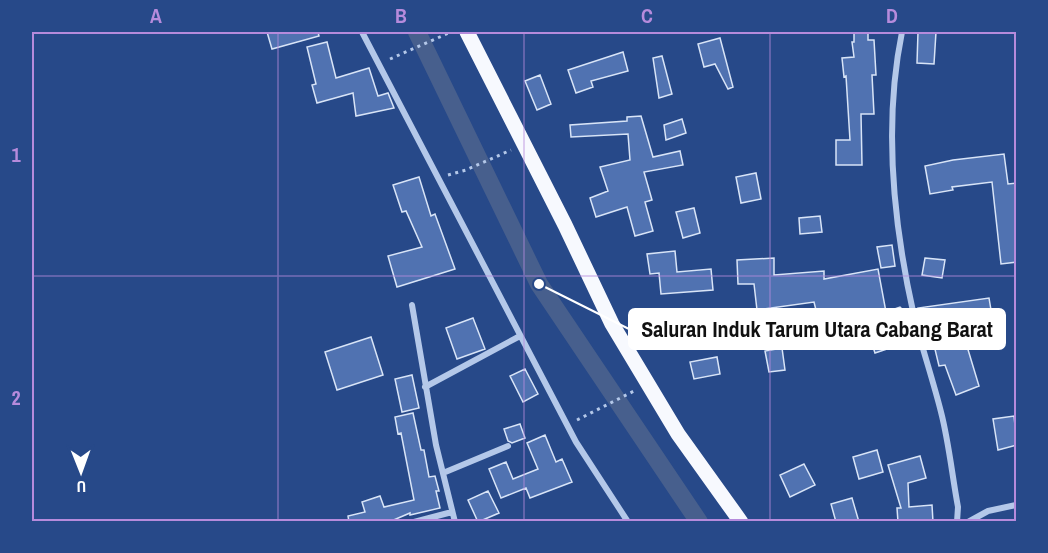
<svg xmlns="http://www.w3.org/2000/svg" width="1048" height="553" viewBox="0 0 1048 553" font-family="'Archivo Narrow',sans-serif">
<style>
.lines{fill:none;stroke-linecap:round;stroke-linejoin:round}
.canal{stroke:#475f8d;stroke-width:18}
.building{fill:#5072b1;stroke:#d8e4f7;stroke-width:1.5}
.path{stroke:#b4c8e9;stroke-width:3;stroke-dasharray:3 4.5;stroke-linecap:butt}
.street{stroke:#b4c8e9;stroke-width:6}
.primary{stroke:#f7f9fe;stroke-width:15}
.grid{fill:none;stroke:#b68bdc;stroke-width:1.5;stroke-opacity:0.55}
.leader{fill:none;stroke:#fff;stroke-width:2}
.callout-dot{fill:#fff;stroke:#274989;stroke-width:2}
.callout{fill:#fff;stroke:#fff;stroke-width:2}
.callout-label{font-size:22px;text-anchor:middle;font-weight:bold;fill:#111}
.neatline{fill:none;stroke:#b68bdc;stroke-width:2}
.grid-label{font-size:20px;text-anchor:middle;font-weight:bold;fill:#b68bdc}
</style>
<rect width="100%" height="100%" fill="#274989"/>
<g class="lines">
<path class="canal" d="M417,32l122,252 160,238"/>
</g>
<path class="building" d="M267,32h51l1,4 -47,13z
M854,32h14v8h6l2,35h-4l2,39h-13l1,51h-26v-25h14l-4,-64 -2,1 -2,-19 12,-1 -2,-15h2z
M918,32h18l-2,32 -17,-1z
M720,38l13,49 -5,2 -13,-25 -11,3 -6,-23z
M327,42l9,36 33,-10 9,28 10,-3 6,15 -38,8 -3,-23 -36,10 -5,-18 4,-1 -9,-37z
M623,52l5,19 -37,10 2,6 -17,6 -8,-23z
M662,56l10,38 -13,4 -6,-40z
M540,75l11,29 -14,6 -12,-29z
M641,116l12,41 27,-6 3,14 -39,7 8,28 -7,2 8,29 -18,5 -8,-29 -31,10 -6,-19 18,-7 -8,-24 30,-7 -2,-26 -57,3 -1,-12 57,-4v-4z
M682,119l4,14 -20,7 -2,-15z
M1004,154l4,30 9,-1v79l-16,2 -9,-82 -40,5 1,3 -23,4 -5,-28 28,-6z
M756,173l5,26 -20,4 -5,-26z
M419,177l12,39 4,-2 20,55 -58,18 -9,-31 34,-9 -16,-36 -4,1 -9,-27z
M694,208l6,25 -17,5 -7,-26z
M820,216l2,16 -22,2 -1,-16z
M892,245l3,21 -14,2 -4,-21z
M675,251l2,21 34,-3 2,21 -52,4 -2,-21 -9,1 -3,-20z
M774,258v17l50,-4v8l54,-10 8,43 14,-5 3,3 5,32 -33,11 -8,-25 -37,8 -4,-20 -8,2 -4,-16 -57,8 -3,-26h-16l-1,-24z
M925,258l20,2 -3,18 -20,-3z
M989,298l5,30 -31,5 16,53 -23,9 -11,-30 -6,1 -5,-21 -6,1 -10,-38z
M473,318l12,31 -28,10 -11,-31z
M371,337l12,38 -46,15 -12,-38z
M782,348l3,22 -16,2 -4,-21z
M717,357l3,17 -26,5 -4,-17z
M525,369l13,25 -15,8 -13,-26z
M412,375l7,33 -17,4 -7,-33z
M413,413l8,37h3l5,27 6,-1 4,15h-3l4,17 -30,7v-2l-21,9h-40l-1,-6 17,-4 -3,-10 18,-6 4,11 30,-7 -13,-67 -3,1 -3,-17z
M1014,416l3,29 -19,5 -5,-31z
M520,424l5,14 -13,5 -4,-2 -4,-12z
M545,435l11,27 6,-3 10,23 -42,16 -4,-10 -25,10 -12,-29 17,-7 7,17 25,-10 -11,-26z
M877,450l6,22 -24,7 -6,-22z
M920,456l6,22 -18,5 1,24 23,-2 1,17h-35l-1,-14h4l-13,-43z
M804,464l11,21 -25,12 -10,-22z
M488,491l11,22 -21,9 -10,-22z
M852,498l7,24h-23l-5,-18z"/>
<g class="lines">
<path class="path" d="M390,59l61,-27
M448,175l18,-5 45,-20
M577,420l59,-30"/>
<path class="street" d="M362,32l214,410 52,80
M902,32c-19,93 -9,191 12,284 8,32 19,64 27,96 8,31 11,63 17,95l-1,15
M412,305l24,140 19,77
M425,387l95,-51
M443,473l65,-27
M414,522l38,-10
M968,522l20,-11 28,-6"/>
<path class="primary" d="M467,32l98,193 47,99 66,110 63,88"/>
</g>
<path class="grid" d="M278,32v490M524,32v490M770,32v490M32,276h984"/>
<path class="leader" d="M539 284L629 329"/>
<circle class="callout-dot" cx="539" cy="284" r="6"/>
<rect class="callout" x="629" y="309" width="376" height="40" rx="6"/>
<g class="callout-label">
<text x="817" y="337">Saluran Induk Tarum Utara Cabang Barat</text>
</g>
<rect width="1048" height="553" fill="none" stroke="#274989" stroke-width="66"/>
<g transform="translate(81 472) rotate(179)" stroke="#274989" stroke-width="4.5" paint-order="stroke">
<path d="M0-4.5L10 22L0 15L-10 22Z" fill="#ffffff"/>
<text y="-9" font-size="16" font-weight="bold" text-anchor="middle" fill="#ffffff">U</text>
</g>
<rect x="33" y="33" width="982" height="487" class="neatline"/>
<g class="grid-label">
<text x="156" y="23">A</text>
<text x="401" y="23">B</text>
<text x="647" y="23">C</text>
<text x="892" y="23">D</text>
<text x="16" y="162">1</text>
<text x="16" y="405">2</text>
</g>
</svg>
